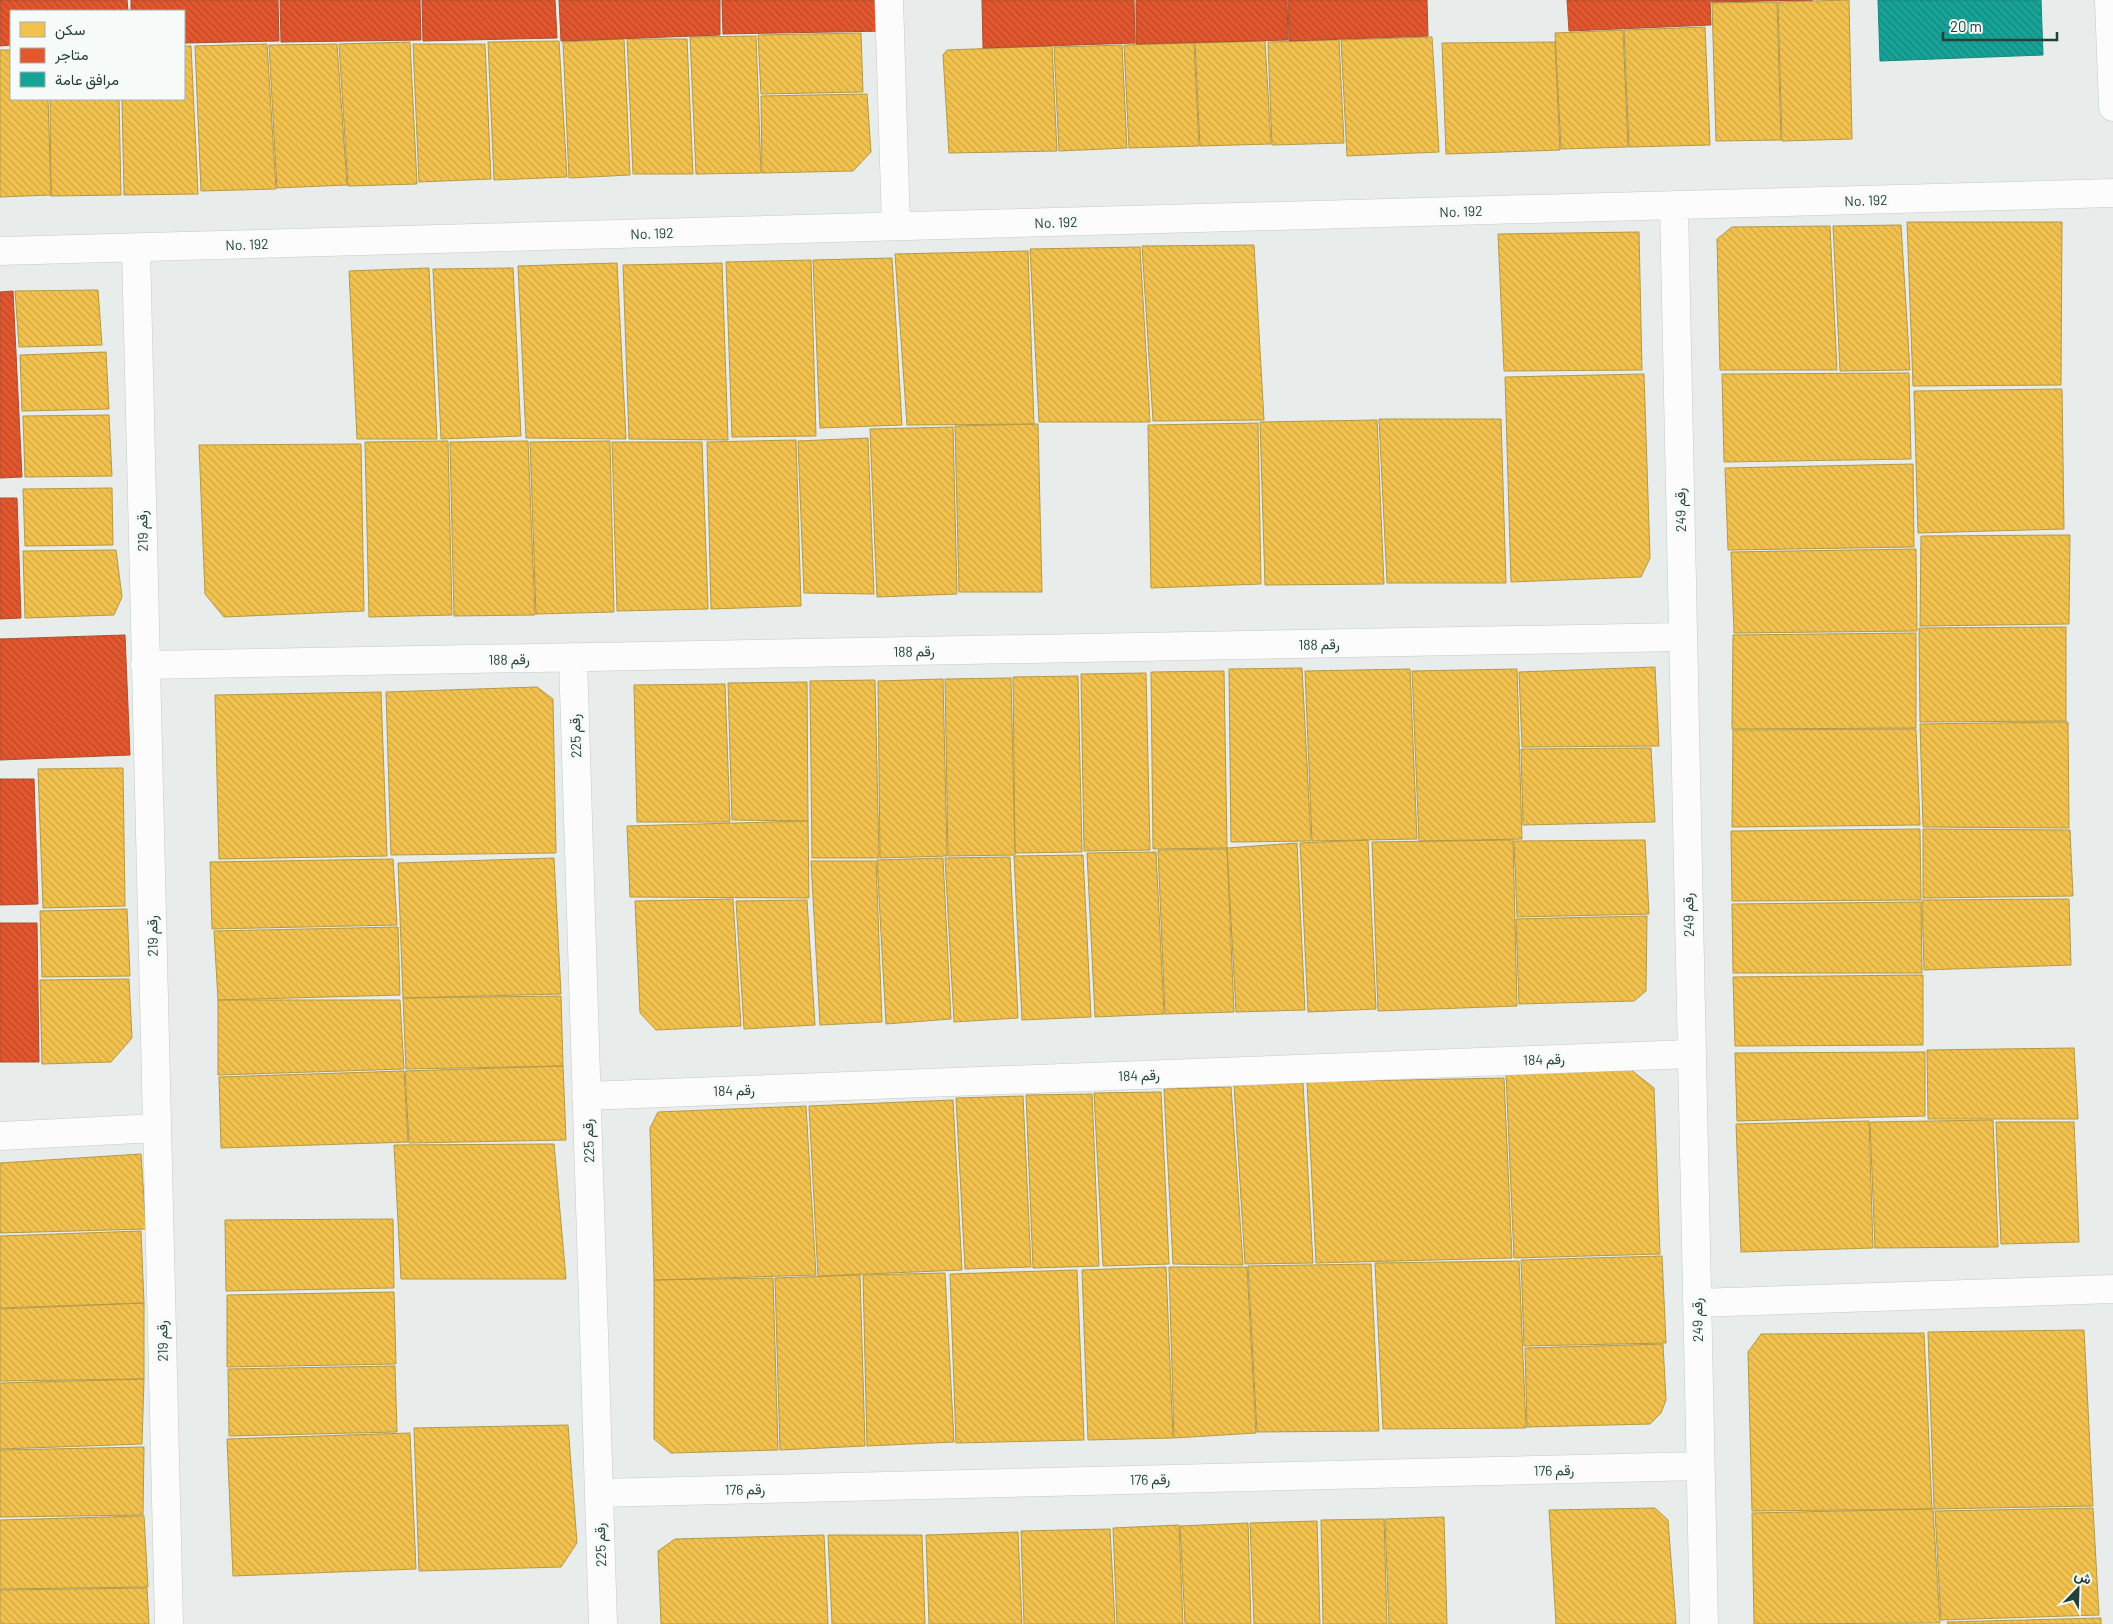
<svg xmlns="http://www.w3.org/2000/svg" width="2113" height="1624" viewBox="0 0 2113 1624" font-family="Barlow,Vazirmatn,sans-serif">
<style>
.homes{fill:url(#homes-back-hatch);stroke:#b49a47}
.shops{fill:url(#shops-back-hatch);stroke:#ab5030}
.public{fill:url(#public-back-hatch);stroke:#1b857b}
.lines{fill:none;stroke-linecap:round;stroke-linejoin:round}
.street-casing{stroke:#c5c9c7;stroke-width:29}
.street{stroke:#fcfcfc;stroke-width:28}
.labels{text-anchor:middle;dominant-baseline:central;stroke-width:5;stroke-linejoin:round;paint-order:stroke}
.street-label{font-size:14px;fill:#254036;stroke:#f6faf8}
</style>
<defs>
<pattern id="homes-back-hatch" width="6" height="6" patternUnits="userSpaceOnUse" patternTransform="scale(1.25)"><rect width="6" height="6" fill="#f2c14e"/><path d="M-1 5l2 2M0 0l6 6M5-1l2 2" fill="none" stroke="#cfa745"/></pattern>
<pattern id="shops-back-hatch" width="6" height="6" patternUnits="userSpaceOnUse" patternTransform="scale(1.25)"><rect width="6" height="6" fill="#e4572e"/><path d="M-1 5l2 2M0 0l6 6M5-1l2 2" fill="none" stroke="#b94928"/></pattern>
<pattern id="public-back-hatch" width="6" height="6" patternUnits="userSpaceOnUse" patternTransform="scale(1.25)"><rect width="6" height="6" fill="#17a398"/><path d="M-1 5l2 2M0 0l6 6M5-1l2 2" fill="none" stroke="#15867d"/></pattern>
</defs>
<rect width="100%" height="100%" fill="#e8ecea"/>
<path class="homes" d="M1849,0l3,139 -70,2 -4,-139z
M1777,2l4,138 -65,1 -4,-138z
M1705,27l5,118 -81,2 -5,-117z
M1623,30l5,117 -67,2 -6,-116z
M861,33l2,59 -102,2 -3,-59z
M756,36l5,137 -65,1 -6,-137z
M1432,37l7,115 -92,4 -6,-116z
M624,39l6,136 -61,3 -6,-136z
M627,39h60l6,135h-60z
M1339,40l5,103 -72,2 -4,-103z
M559,41l8,136 -73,3 -6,-138z
M1265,41l6,103 -71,2 -5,-103z
M410,42l7,142 -69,2 -9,-142z
M1555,42l5,108 -114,4 -4,-111z
M1194,43l5,103 -70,2 -5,-103z
M267,44l9,145 -75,2 -6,-145z
M337,44l10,141 -70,3 -8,-143z
M413,44h72l6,135 -72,3z
M1122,45l5,103 -68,3 -5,-104z
M184,46h7l7,148 -74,1 -2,-96h62z
M1052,46l5,105 -108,2 -6,-98 4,-5z
M0,50h11v49h37l3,96 -51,2z
M867,94l4,58 -18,19 -91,2 -1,-77z
M50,99h69l2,96 -70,1z
M1907,222h155l-1,163 -148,1z
M1901,225l9,145 -70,1 -7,-145z
M1830,226l7,144h-117l-3,-131 15,-12z
M1639,232l3,138 -138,1 -6,-137z
M1254,245l10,175 -111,1 -11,-175z
M1140,247l10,175h-111l-9,-173z
M1028,251l6,173 -127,1 -12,-171z
M892,258l10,167 -82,3 -7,-168z
M811,260l5,176 -84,1 -6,-175z
M617,263l9,176 -100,-1 -8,-172z
M722,263l6,177 -99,-1 -6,-174z
M429,268l8,171h-80l-8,-168z
M513,268l8,168 -80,3 -8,-170z
M98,290l4,55 -83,2 -4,-56z
M106,352l3,57 -87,2 -2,-56z
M1909,373l2,86 -187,3 -2,-88z
M1644,374l6,184 -9,19 -130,5 -6,-205z
M2062,389l2,140 -146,4 -4,-142z
M109,415l3,61 -87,1 -2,-61z
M1379,419h122l5,164h-119z
M1377,420l7,164 -119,1 -5,-163z
M1258,423l3,161 -110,4 -3,-163z
M1038,424l4,168h-83l-4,-166z
M953,427l4,167 -80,3 -7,-168z
M868,438l6,156 -70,-1 -6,-152z
M796,440l5,166 -90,3 -4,-167z
M448,441l4,174 -83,2 -4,-175z
M528,441l7,174 -81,1 -4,-174z
M610,441l4,171 -78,2 -6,-172z
M612,442h90l6,167 -91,2z
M361,444l3,167 -140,6 -19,-23 -6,-149z
M1913,464l1,83 -186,3 -3,-82z
M112,488l1,57 -88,1 -2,-57z
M2070,535l-1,89 -149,2 1,-90z
M1916,549l1,82 -183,2 -3,-81z
M116,550l6,47 -8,18 -89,3 -2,-67z
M2066,627v94l-146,1 -1,-94z
M1916,633v95l-184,1 1,-94z
M1655,667l4,79 -137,1 -3,-75z
M1302,668l9,173 -80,1 -2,-173z
M1410,669l7,170 -105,2 -7,-170z
M1517,669l5,170 -103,2 -7,-170z
M1224,671l3,177 -74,1 -2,-177z
M1146,673l4,177 -66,1 -3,-177z
M1078,676l4,176 -67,1 -2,-176z
M1011,678l4,177 -67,1 -3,-177z
M943,679l4,177 -67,2 -2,-177z
M875,680l4,178h-67l-2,-177z
M807,682l1,139 -76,-1 -4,-137z
M725,684l5,138h-93l-3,-137z
M537,687l16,12 3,154 -165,2 -5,-163z
M381,692l6,164 -168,3 -4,-164z
M2068,722l1,106 -146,-1 -3,-103z
M1916,729l4,96 -188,2 1,-97z
M1651,748l4,74 -132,3 -2,-76z
M123,768l2,138 -82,2 -5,-139z
M808,821l1,77 -179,-1 -3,-71z
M1920,829l1,71 -189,1 -1,-70z
M1923,829l147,1 3,66 -150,2z
M1368,840l8,169 -68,3 -8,-169z
M1513,840l4,166 -139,5 -6,-169z
M1645,840l4,74 -132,3 -3,-76z
M1297,843l8,167 -69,2 -9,-164z
M1227,849l7,163 -69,2 -7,-164z
M1156,852l8,162 -69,3 -8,-164z
M1083,855l8,162 -69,3 -8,-164z
M1010,857l8,161 -64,4 -9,-164z
M554,858l7,136 -158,4 -5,-135z
M943,858l8,161 -65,5 -9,-164z
M393,859l4,66 -185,4 -2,-67z
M811,861h65l6,161 -62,3z
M733,899l8,127 -85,4 -16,-17 -5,-112z
M2069,899l2,66 -147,5 -2,-70z
M807,900l8,125 -71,4 -8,-128z
M1921,902l1,71h-189l-1,-69z
M127,909l3,67 -88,1 -2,-66z
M1647,916l-1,75 -12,10 -115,3 -3,-85z
M398,927l2,68 -182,5 -4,-69z
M1923,975v70l-188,1 -2,-69z
M129,979l3,59 -21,24 -69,2 -2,-84z
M561,996l2,70 -157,3 -3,-71z
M218,1000h182l4,69 -186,6z
M2074,1048l4,71h-150l-1,-69z
M1925,1052v64l-188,5 -2,-68z
M563,1066l3,74 -157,3 -4,-72z
M1630,1069l24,19 6,166 -146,4 -8,-184z
M404,1071l4,71 -187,6 -2,-71z
M1504,1078l8,180 -196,5 -9,-181z
M1303,1083l10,180 -68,1 -11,-179z
M1231,1087l12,178 -70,-1 -9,-175z
M1161,1092l8,172 -66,2 -9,-173z
M1092,1094l7,172 -66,2 -7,-173z
M1023,1096l8,171 -66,2 -9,-171z
M953,1100l9,170 -144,6 -9,-170z
M806,1106l10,169 -162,5 -4,-152 8,-16z
M1993,1120l5,127 -123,1 -5,-126z
M1869,1121l4,127 -132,4 -5,-128z
M1996,1122h78l5,120 -78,2z
M554,1144l12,135h-165l-7,-134z
M141,1154l5,75 -146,4v-70z
M393,1219l1,69 -168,3 -1,-71z
M141,1231l3,72 -144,5v-72z
M1662,1256l4,87 -142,3 -3,-86z
M1519,1261l7,167 -143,1 -8,-166z
M1371,1264l8,167 -122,1 -9,-166z
M1166,1267l7,171 -85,2 -6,-170z
M1169,1267h78l9,166 -82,5z
M1077,1270l7,170 -128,3 -6,-169z
M945,1273l9,169 -87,4 -4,-171z
M860,1275l5,171 -85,4 -5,-172z
M773,1278l5,172 -107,3 -17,-14v-159z
M394,1292l2,72 -169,3v-72z
M144,1303v76l-144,2v-72z
M2084,1330l9,176 -159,3 -6,-177z
M1924,1333l8,176 -180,2 -4,-159 13,-18z
M1663,1344l3,56 -5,13 -11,11 -123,3 -2,-79z
M395,1366l2,66 -168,4 -1,-67z
M144,1379l-2,65 -142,5v-66z
M568,1425l9,118 -16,24 -142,4 -5,-143z
M410,1433l6,136 -183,7 -6,-137z
M144,1447l-1,68 -143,2v-67z
M1655,1508l13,12 8,104h-120l-7,-114z
M2093,1508l6,107 -158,5 -6,-109z
M1933,1509l7,114 -186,1 -2,-111z
M144,1516l4,71 -148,2v-69z
M1444,1517l3,107h-58l-4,-105z
M1384,1519l3,105h-64l-2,-104z
M1317,1521l3,103h-66l-4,-101z
M1248,1523l3,101h-66l-5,-98z
M1179,1525l4,99h-66l-4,-96z
M1110,1529l5,95h-91l-3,-93z
M1018,1532l4,92h-93l-3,-89z
M824,1535l4,89h-167l-3,-73 17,-12z
M828,1535h94l3,89h-93z
M147,1588l2,36h-149v-34z
M2101,1618v6h-153l-1,-2z"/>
<path class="shops" d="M0,0h127l1,11h-117v34l-11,1z
M131,0h147l1,41 -95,2v-32h-53z
M280,0h140l1,40 -140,2z
M422,0h133l2,38 -134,3z
M559,0h161v35l-159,6z
M722,0h163l1,31 -163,3z
M982,0h152l1,43 -152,5z
M1136,0h151l1,40 -152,4z
M1288,0h139l1,36 -139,5z
M1567,0h143l1,25 -142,6z
M1711,0h102l-102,2z
M13,291l9,186 -22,1v-186z
M0,498h17l4,120 -21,1z
M125,635l5,120 -130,5v-121z
M0,779h34l4,125 -38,1z
M0,923h37l2,139h-39z"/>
<path class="public" d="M1878,0h163l2,55 -163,6z"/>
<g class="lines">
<defs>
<path id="street" d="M889,0l7,226
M2109,0l4,107
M1674,205l30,1419
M136,248l33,1376
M0,251l2113,-58
M573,657l30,967
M145,665l1537,-28
M586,1096l1105,-42
M0,1136l157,-8
M1697,1303l416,-14
M599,1493l1101,-27"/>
</defs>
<use href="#street" class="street-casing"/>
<use href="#street" class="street"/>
</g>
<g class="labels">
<g class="street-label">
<text transform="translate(1866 200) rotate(-2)">No. 192</text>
<text transform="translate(1461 211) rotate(-2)">No. 192</text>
<text transform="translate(1056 222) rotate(-2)">No. 192</text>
<text transform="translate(652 233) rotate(-2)">No. 192</text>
<text transform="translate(247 244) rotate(-2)">No. 192</text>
<text transform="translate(1680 510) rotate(-91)">رقم 249</text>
<text transform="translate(142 531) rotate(-91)">رقم 219</text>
<text transform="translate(1319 644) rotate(-1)">رقم 188</text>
<text transform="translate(914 651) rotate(-1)">رقم 188</text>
<text transform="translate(509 659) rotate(-1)">رقم 188</text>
<text transform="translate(575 736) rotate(-92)">رقم 225</text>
<text transform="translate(1688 915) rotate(-91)">رقم 249</text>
<text transform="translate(152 936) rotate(-91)">رقم 219</text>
<text transform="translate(1544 1059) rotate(-2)">رقم 184</text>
<text transform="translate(1139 1075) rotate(-2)">رقم 184</text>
<text transform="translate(734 1090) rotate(-2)">رقم 184</text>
<text transform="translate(588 1141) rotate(-92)">رقم 225</text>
<text transform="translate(1697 1320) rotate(-91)">رقم 249</text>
<text transform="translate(162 1341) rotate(-91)">رقم 219</text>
<text transform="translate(1554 1470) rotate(-1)">رقم 176</text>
<text transform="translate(1150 1479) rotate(-1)">رقم 176</text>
<text transform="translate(745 1489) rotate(-1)">رقم 176</text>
<text transform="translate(600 1545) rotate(-92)">رقم 225</text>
</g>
</g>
<rect x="10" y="10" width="175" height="90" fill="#f6faf8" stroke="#a2b0aa"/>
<rect x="20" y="22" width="25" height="15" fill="#f2c14e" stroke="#a2b0aa"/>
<text x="55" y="35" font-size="15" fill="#254036">سكن</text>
<rect x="20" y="48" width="25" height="15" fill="#e4572e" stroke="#a2b0aa"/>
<text x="55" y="60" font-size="15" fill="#254036">متاجر</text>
<rect x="20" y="72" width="25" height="15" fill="#17a398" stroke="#a2b0aa"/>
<text x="55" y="85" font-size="15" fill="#254036">مرافق عامة</text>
<g transform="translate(2078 1589) rotate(23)" stroke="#f6faf8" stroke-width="4" paint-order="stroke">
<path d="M0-4L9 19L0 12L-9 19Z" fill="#254036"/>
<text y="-8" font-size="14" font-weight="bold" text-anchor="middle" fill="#254036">ش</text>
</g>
<path d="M1943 32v8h114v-8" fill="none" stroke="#254036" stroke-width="2.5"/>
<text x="1950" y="32" font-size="15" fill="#254036" stroke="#f6faf8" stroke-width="4" paint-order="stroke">20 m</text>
</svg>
